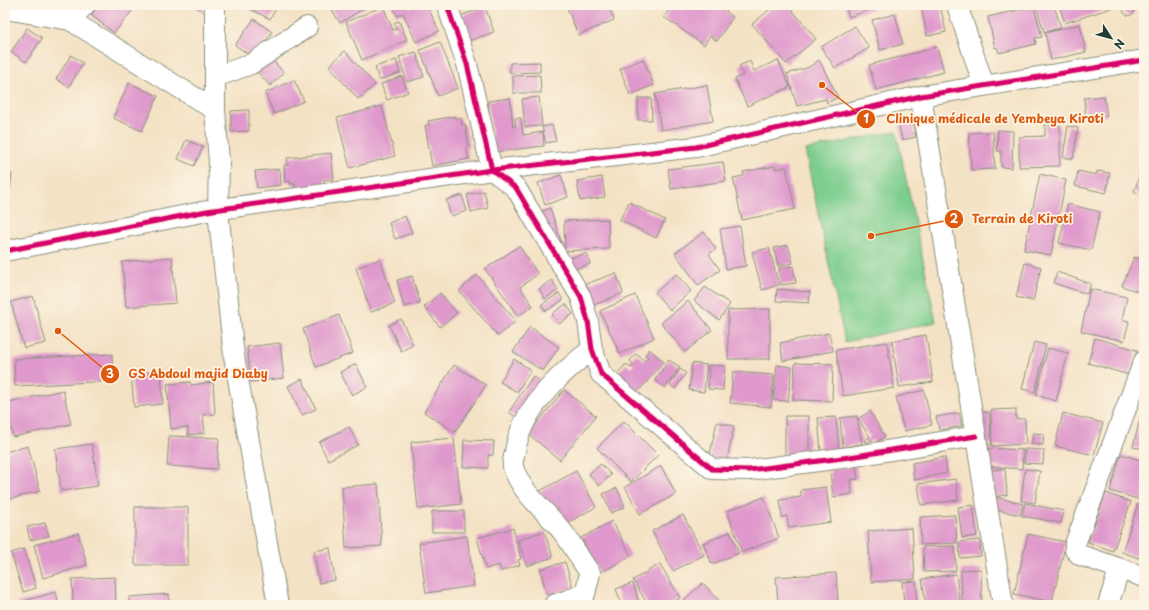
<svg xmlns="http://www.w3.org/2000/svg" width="1149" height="610" viewBox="0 0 1149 610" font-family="'Playpen Sans',sans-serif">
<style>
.green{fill:#7bcd8e;stroke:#4d8561}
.building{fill:#df99cc}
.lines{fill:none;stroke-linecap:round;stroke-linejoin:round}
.minor-casing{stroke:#8a907c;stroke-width:22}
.minor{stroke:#fff;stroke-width:20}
.cycleway-casing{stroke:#fcf5e5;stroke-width:8}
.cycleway{stroke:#d6006c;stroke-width:5}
.leader{fill:none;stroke:#de580e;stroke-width:1.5}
.callout-dot{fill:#de580e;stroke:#fcf5e5;stroke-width:1.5}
.mark-label{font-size:12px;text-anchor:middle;font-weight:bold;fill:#fff}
.callout-label{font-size:12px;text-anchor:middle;font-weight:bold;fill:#de580e;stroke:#fcf5e5;stroke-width:3.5;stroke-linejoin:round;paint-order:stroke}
</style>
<rect width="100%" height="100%" fill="#fcf5e5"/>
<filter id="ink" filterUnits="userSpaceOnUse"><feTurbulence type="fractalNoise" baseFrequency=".025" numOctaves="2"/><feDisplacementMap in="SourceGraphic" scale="8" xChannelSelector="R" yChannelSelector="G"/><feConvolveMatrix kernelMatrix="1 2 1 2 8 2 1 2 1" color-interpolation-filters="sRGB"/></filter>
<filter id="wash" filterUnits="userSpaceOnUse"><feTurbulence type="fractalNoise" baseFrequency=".012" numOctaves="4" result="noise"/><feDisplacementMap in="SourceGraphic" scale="16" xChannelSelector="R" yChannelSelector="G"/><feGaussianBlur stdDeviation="0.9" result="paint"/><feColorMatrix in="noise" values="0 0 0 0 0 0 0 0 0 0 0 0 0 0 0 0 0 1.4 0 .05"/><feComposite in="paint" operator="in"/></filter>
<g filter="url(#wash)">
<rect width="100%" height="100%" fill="#f4e2c5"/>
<path class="green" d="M896,131l40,191 -91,20 -40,-192z"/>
<g id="blocks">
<path class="building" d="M1123.5 10a5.5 5.5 0 1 1 11 0a5.5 5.5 0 1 1-11 0Z
M99,5h38l-23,28 -23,-18z
M195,5h13l-6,7z
M247,5h31l-8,14 -24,-12z
M329,5h40l-29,18z
M392,5h17l2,3 6,-3h10l12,26 -23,11 -13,-29 -6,3z
M566,5h42l6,15 -36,15z
M672,5h58l-4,7 7,5 -16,24 -7,-5 -6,9 -40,-28z
M775,5h13l28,34 -30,25 -34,-40z
M845,5h29l1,3 -26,9z
M921,5h19l6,27 -19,4z
M1036,5h18l7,23 -17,4z
M1059,5h51l1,3 -46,15z
M383,6l10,24 4,-1 -3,-6 5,-2 8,19 -45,20 -16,-38z
M1034,6l8,31 -7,1 1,6 -37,9 -2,-6 -2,1 -7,-31z
M485,7l9,25 -28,10 -9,-25z
M895,14l8,30 -23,6 -8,-30z
M254,19l18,13 -18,26 -19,-13z
M1080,24l6,28 -35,8 -6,-27z
M855,26l14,22 -34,20 -14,-21z
M27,28l15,10 -16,24 -15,-10z
M440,42l18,46 -20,8 -18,-46z
M937,47l7,25 -68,18 -7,-25z
M345,51l30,34 -17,14 -29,-33z
M416,52l8,25 -17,5 -8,-25z
M71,55l12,8 -14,24 -13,-8z
M268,55l16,18 -14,13 -16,-18z
M643,59l11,26 -24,10 -10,-26z
M396,60l4,13 -21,7 -4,-13z
M778,60l12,27 -43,19 -12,-27 8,-4 -4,-9 11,-5 4,10z
M819,60l19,37 -11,6 -1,-4 -29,7 -10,-32 22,-7z
M540,62v10l-30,1v-10z
M540,75l1,18h-28v-17z
M402,76l6,16 -21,8 -6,-16z
M294,80l10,21 -30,13 -9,-21z
M129,83l29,13 -16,35 -29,-13z
M707,85l6,36 -52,9 -6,-36z
M1104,96l3,20 -21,2 -2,-20z
M539,97l3,29 -17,1 -3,-28z
M510,98l3,29 3,-1 -1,-8h6l2,17 20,-3 1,14 -50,6 -6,-51z
M638,98h13l1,22h-14z
M382,106l13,50 -45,12 -13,-50z
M249,110v21l-18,1v-21z
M455,116v3l6,-1 1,7 3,-1 4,22 -3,1 3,12 -37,7 -7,-41h4l-1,-4z
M913,123l3,14 -14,3 -3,-14z
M552,125l4,16 -10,2 -4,-16z
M1045,125h15v41l-41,1v-30l26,-1z
M1068,126l10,2 -5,31 -10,-2z
M998,130l15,1 -1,37 -11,-1v-16h-4z
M993,132l2,37 -24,1 -2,-37z
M186,140l17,7 -9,19 -16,-7z
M331,153l3,26 -10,1v5l-29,4v-5h-5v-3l-5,1 -1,-17h4l-1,-7z
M1144,160v35l-10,-3z
M723,162l3,19 -55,8 -3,-20z
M775,166v3l11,-2 9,42 -53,11 -9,-42 11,-2 -1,-4z
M280,169l1,16 -24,3 -2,-17z
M1078,171l18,4 1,-4 13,2 -4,20 -31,-7z
M5,172l7,2 -2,16 -5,-1z
M1040,174l26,6 -15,75 -27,-5z
M561,175l7,22 -23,8 -7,-22z
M602,177l3,20 -25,4 -3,-20z
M484,191l4,17 -17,4 -4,-17z
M462,195l5,16 -16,5 -5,-16z
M629,202l36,18 -9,18 -36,-18z
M1068,204l32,8 -9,38 -32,-7z
M550,208l13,39 -10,4 -13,-39z
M405,216l7,17 -17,6 -6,-16z
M608,219l1,30 -44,2 -1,-30z
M740,226l6,40 -20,3 -6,-40z
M704,232l12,17 -7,5 11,16 -22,15 -23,-32z
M788,245l5,18 -15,3 -4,-18z
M519,246l19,28 -18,13 13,19 -15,10 -33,-47z
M769,248l10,37 -17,5 -10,-38z
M587,253l3,11 -24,8 -3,-12z
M172,257l4,46 -50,4 -4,-45z
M1134,257l10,4v33l-22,-8z
M380,259l15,44 -24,9 -15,-44z
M1025,263l16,4 -8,34 -17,-4z
M793,266l3,17 -15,2 -2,-17z
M1057,272l34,12 -4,10 -33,-11z
M616,273l7,20 -29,12 -8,-21z
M676,274l15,17 -21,19 -15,-17z
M477,275l39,46 -18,15 -39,-45z
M412,276l8,27 -16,4 -7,-27z
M552,280l6,10 -13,9 -6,-10z
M705,287l25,17 -11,16 -25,-19z
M777,289l33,3 -1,11 -33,-2z
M1090,289l37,8 -5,23 7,1 -5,20 -43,-10z
M440,293l17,20 -17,14 -16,-20z
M559,293l4,7 -17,11 -5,-6z
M635,295l19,43 -34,16 -20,-43z
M33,296l13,47 -22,5 -13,-46z
M688,301l24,29 -27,22 -24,-29z
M566,304l7,10 -14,10 -7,-10z
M770,309v50h-42v-49z
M339,315l14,38 -37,14 -13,-38z
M401,319l12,26 -12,6 -12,-26z
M530,327l29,20 -16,24 -30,-19z
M829,333l4,18 -50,10 -3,-18z
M926,335l7,47 -34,5 -7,-46z
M1095,338l42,12 -8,25 -41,-12z
M887,342l7,46 -51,8 -7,-46z
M1034,342l12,3 -11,47 -13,-3z
M280,343l4,35 -33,4 -4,-35z
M1048,348l20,5 -12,48 -20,-6z
M649,349l15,13 -28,32 -21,-18 11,-12 5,4 3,-3 -4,-4 6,-7 9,7 3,-4 -3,-2z
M112,354l1,27 -98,5 -1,-27z
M514,359l17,11 -14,22 -17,-10z
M669,360l11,7 -15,21 -10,-8z
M692,363l15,2 -3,27 -15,-2z
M795,363l38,1 -1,37 -39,-1z
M356,364l11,23 -15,8 -12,-23z
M454,365l32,20 -31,47 -31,-20z
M709,365l16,1 -2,24 -15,-1z
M777,365l15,2 -4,34 -15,-1z
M680,369l6,4 -11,16 -5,-4z
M161,372l2,32 -29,3 -3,-33z
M733,372l41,3 -3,32 -41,-4z
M533,376l10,7 -25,36 -9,-7z
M302,379l14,30 -14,6 -14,-29z
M190,382l1,3 22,-3 2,32 -12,1 2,18 -17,2v-8l-17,2 -4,-45z
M63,390l8,34 -58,13 -8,-34z
M564,390l32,26 -36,44 -32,-26z
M924,390l8,35 -28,6 -8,-34z
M1143,406h1v43l-11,-2z
M1016,409v10h9l1,25 -34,2 -1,-36z
M870,411l15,26 -10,6 -3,-3 -6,3 -2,-2 6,-4 -12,-18z
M989,412l3,32 -11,1 -2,-32z
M959,413l3,13 -23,4 -3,-13z
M1063,413l40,10 -9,32 -39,-9z
M785,416h24v42h-24z
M857,416l5,28 -19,3 -3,-29z
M836,417l3,36 -18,1 -3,-36z
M624,421l34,34 -27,27 -34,-34z
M717,422l17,4 -7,35 -18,-3z
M349,427l9,18 -30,15 -9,-18z
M1033,433l11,1 -1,11 -11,-1z
M169,436l50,2 -2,31 -50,-3z
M454,438l7,66 -43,5 -7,-67z
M464,440l30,1 -1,14h-5v13l-25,-1z
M92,444l6,42 -37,5 -6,-42z
M28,446l12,45 -33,9 -2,-48z
M985,448l38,2 -1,19 -39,-3z
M1025,449l19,1 -1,14 -19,-1z
M1121,454l23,7v40l-34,-10z
M945,457l2,16 -33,7 -2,-17z
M601,464l10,11 -12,11 -10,-12z
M661,466l15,28 -36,20 -15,-27z
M856,466l2,13 -8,1 2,14 -19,3 -3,-27z
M1005,469l2,26 -16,2 -3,-27z
M1025,469l15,2 -5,32 -14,-2z
M576,471l20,36 -36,20 -20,-36z
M956,479l2,21 -37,5 -3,-21z
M378,484l4,62 -36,2 -4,-61z
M826,487l5,35 -42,6 -2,-12 -5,1 -2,-17 21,-3v-7z
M617,488l8,19 -14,6 -8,-19z
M1106,493l25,9 -18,49 -25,-9z
M764,497l15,41 -37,14 -15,-41z
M996,497l27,7 -3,11 -27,-6z
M1025,503l39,8 -3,12 -39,-7z
M1138,504l6,2v54l-22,-8z
M973,505l4,31 -15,2 -4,-31z
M135,507h53v58h-53z
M432,511h32v21h-32z
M683,515l21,40 -31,16 -21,-40z
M955,515l2,28 -36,2 -1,-28z
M612,521l19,35 -31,17 -19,-35z
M45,523l4,13 -19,4 -3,-13z
M513,528l8,31 -3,1 2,5 -19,6 -2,-6 -13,4 -9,-31z
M912,528l3,51 -44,3 -3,-51z
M544,531l9,26 -26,9 -9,-26z
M730,532l9,21 -27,11 -9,-21z
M78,533l9,32 -44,13 -9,-33z
M1028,534l38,8 -14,60 -38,-8z
M467,536l7,50 -48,7 -7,-50z
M980,540l1,16 -21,2 -1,-16z
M955,546l1,25 -32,1 -1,-25z
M330,548l5,32 -16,3 -5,-32z
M24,549l12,39 -13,4 -12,-39z
M565,562l8,26 -26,7 -7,-26z
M660,564l20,34 -12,7h-20l-15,-25z
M981,569l1,35 -20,1 -1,-35z
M836,573l2,28 -60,4 -2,-28z
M956,574l4,31h-34l-4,-26z
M115,577l1,28h-43l-1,-26z
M916,581l1,24h-13l-2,-23z
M633,583l6,20 -17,2 -6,-16z
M703,583l20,22h-45z
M56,592l3,13h-42v-2z
M169,594v11h-40v-8z"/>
</g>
</g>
<g filter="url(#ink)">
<use href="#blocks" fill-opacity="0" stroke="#8a907c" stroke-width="1"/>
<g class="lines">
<defs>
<path id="minor" d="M215,5v105
M447,5l20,59 25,106 24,18 65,109 7,24 4,28 9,25 111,95 37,1 101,-13 126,-21
M957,5l27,81
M5,9l65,11 145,90 4,52 -1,49 16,145 44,249
M70,20l15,-15
M215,77l36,-13 56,-37
M921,96l82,509
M5,251l202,-40 285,-41 204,-23 225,-51 223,-36
M1144,361l-69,183v6l5,5 64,22
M554,605l31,-11 5,-21c-9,-12 -16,-26 -25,-38 -17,-23 -43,-40 -52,-68 -1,-5 1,-11 2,-15 6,-43 45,-78 77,-103
M1108,605l11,-35"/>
</defs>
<use href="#minor" class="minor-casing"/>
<use href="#minor" class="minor"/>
<defs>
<path id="cycleway" d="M447,5l20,59 25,106 24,18 65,109 7,24 4,28 9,25 111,95 37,1 101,-13 126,-21
M5,251l202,-40 285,-41 204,-23 225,-51 223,-36"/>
</defs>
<use href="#cycleway" class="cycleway-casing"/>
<use href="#cycleway" class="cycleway"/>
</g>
</g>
<path class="leader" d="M822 85L866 119M871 236L954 219M58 331L110 374"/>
<g class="callout-dot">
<circle cx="822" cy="85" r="4"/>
<circle cx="871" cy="236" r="4"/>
<circle cx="58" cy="331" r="4"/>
<circle cx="866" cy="119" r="10"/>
<circle cx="954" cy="219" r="10"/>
<circle cx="110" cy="374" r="10"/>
</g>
<g class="mark-label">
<text x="866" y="123">1</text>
<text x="954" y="223">2</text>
<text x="110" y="378">3</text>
</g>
<g class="callout-label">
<text x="995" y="123">Clinique médicale de Yembeya Kiroti</text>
<text x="1022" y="223">Terrain de Kiroti</text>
<text x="198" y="378">GS Abdoul majid Diaby</text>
</g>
<rect width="1149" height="610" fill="none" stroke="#fcf5e5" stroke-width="20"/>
<g transform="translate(1111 38) rotate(126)" stroke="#fcf5e5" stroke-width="3" paint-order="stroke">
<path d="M0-3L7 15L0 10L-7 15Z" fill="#1f3d34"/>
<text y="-6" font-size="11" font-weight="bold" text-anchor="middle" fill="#1f3d34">N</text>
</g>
</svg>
